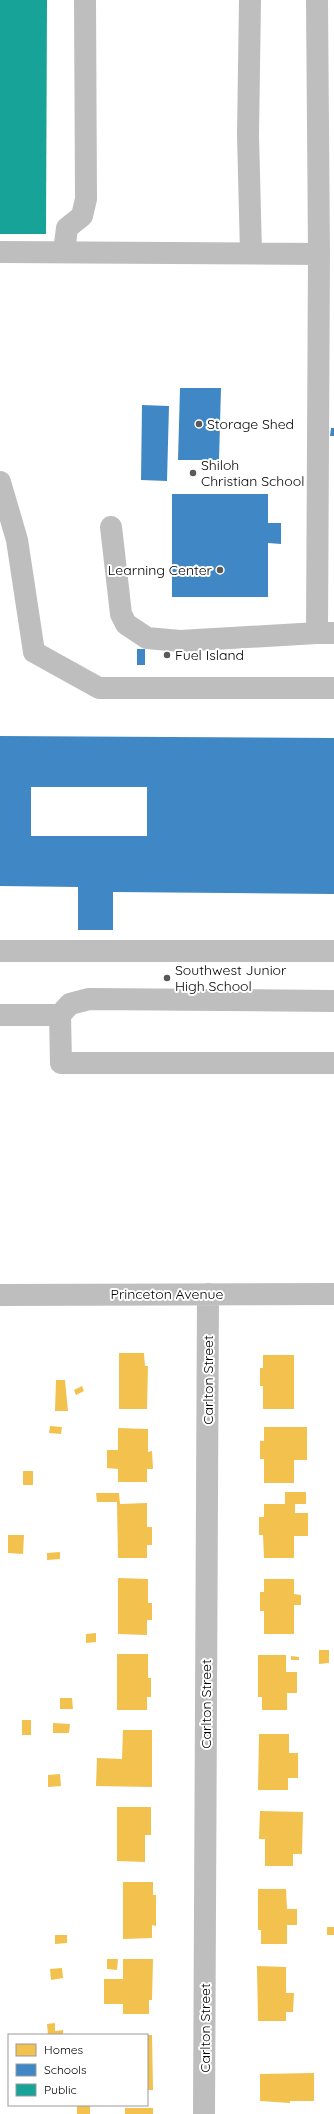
<svg xmlns="http://www.w3.org/2000/svg" width="334" height="2114" viewBox="0 0 334 2114" font-family="Quicksand,sans-serif">
<style>
.homes{fill:#f2c14e}
.schools{fill:#3f88c5;fill-rule:evenodd}
.public{fill:#17a398}
.lines{fill:none;stroke-linecap:round;stroke-linejoin:round}
.minor{stroke:#bebebe;stroke-width:22}
.poi-dot{fill:#595959;stroke:#fff;stroke-width:1.5}
.labels{text-anchor:middle;dominant-baseline:central;stroke-width:4;stroke-linejoin:round;paint-order:stroke}
.poi-label{font-size:14px;fill:#000;stroke:#fff;text-anchor:start}
.street-label{font-size:14px;fill:#000;stroke:#fff}
</style>
<rect width="100%" height="100%" fill="#fff"/>
<path class="homes" d="M119,1353h25l1,13h3l-1,43h-28z
M263,1355h31v54h-31v-23h-3v-18h3z
M56,1380h9l3,31h-13z
M82,1386l2,5 -8,4 -2,-5z
M50,1426l12,1 -1,7 -12,-1z
M264,1427h43v33h-13v23h-30v-24h-4v-18h4z
M118,1428l30,1v23l4,-1 1,18h-6v13h-29v-13l-11,-1v-18h11z
M23,1471h10v14h-10z
M285,1492h21v12h-11v9h13v23h-14v22h-30l-1,-23h-4v-18h5v-13h21z
M96,1493h23l1,11 27,-1v24h5v18h-5v13h-29l-1,-56h-20z
M8,1535h16l-1,19 -15,-1z
M60,1552v7l-13,1v-7z
M118,1578l30,1v24h4v17h-5v15l-29,-1z
M264,1579h30v15l7,1v10h-7v29h-30v-23h-4v-19h4z
M96,1633v9l-10,1v-9z
M319,1650h10v13l-10,1z
M117,1654h31v24h3v19h-4v13h-30z
M258,1655h28v17h11v21h-10v17h-25v-13h-4z
M291,1656l8,1v3h-8z
M60,1698h12l1,11h-13z
M22,1720h9v15h-9z
M53,1723l17,1 -1,9h-16z
M123,1730h29v57l-56,-1 1,-28 25,1z
M259,1734h30v19h9v25h-10v12h-30z
M60,1774l1,12 -13,1v-12z
M117,1807h34v28h-6v27l-28,-1z
M260,1811l43,1 -1,42h-9v12h-28v-27h-6z
M123,1882h30v13h3v31l-4,-1v13l-29,1z
M258,1889h28l1,20h10v16h-10v19h-26v-14h-3z
M327,1927h7v8h-7z
M55,1935h12v8l-12,1z
M107,1959h11l-1,11 -10,-1z
M123,1959h30l-1,41h-3v14h-26v-10h-19v-25h19z
M257,1966l29,1v26h8l-1,19h-7v9h-28z
M62,1968l1,10 -12,2 -1,-11z
M55,2023v8l8,-1v5h-15l-1,-11z
M147,2035h5l1,55h-6z
M314,2073v28h-24v2l-30,-2v-27z
M77,2105h13v9h-13z
M125,2108h28v6h-28z"/>
<path class="schools" d="M180,388h41l-2,72h-41z
M142,405l27,1 -2,75 -26,-1z
M331,428h3v8h-4z
M172,494h96v29h13v21l-13,-1v54h-96z
M137,649h8v16h-8z
M0,736l334,2v156l-221,-2v38h-35v-43l-78,-1zM31,787h116v49h-116z"/>
<path class="public" d="M0,0h47l-1,234h-46z"/>
<g class="lines">
<path class="minor" d="M250,0l-2,135 3,118
M317,0l2,254 -2,379h17
M0,252l319,2
M64,252l3,-24 15,-12 4,-17 -1,-199
M0,482l17,58 17,112 65,36h235
M111,527l10,87 5,10 21,14 33,3 137,-8
M0,951h334
M334,1001l-245,-2 -19,5 -10,11 1,48h273
M0,1015h60
M0,1295l334,-1
M204,2114l4,-820"/>
</g>
<g class="poi-dot">
<circle cx="199" cy="424" r="4"/>
<circle cx="193" cy="473" r="4"/>
<circle cx="220" cy="570" r="4"/>
<circle cx="167" cy="655" r="4"/>
<circle cx="167" cy="978" r="4"/>
</g>
<g class="labels">
<g class="poi-label">
<text x="207" y="424">Storage Shed</text>
<text x="201" y="465">Shiloh<tspan x="201" dy="16">Christian School</tspan></text>
<text x="212" y="570" text-anchor="end">Learning Center</text>
<text x="175" y="655">Fuel Island</text>
<text x="175" y="970">Southwest Junior<tspan x="175" dy="16">High School</tspan></text>
</g>
<g class="street-label">
<text x="167" y="1294">Princeton Avenue</text>
<text transform="translate(208 1380) rotate(-90)">Carlton Street</text>
<text transform="translate(206 1704) rotate(-90)">Carlton Street</text>
<text transform="translate(205 2028) rotate(-90)">Carlton Street</text>
</g>
</g>
<rect x="8" y="2034" width="140" height="72" fill="#ffffff" stroke="#999999"/>
<rect x="16" y="2044" width="20" height="12" fill="#f2c14e" stroke="#999999"/>
<text x="44" y="2054" font-size="12" fill="#000000">Homes</text>
<rect x="16" y="2064" width="20" height="12" fill="#3f88c5" stroke="#999999"/>
<text x="44" y="2074" font-size="12" fill="#000000">Schools</text>
<rect x="16" y="2084" width="20" height="12" fill="#17a398" stroke="#999999"/>
<text x="44" y="2094" font-size="12" fill="#000000">Public</text>
</svg>
